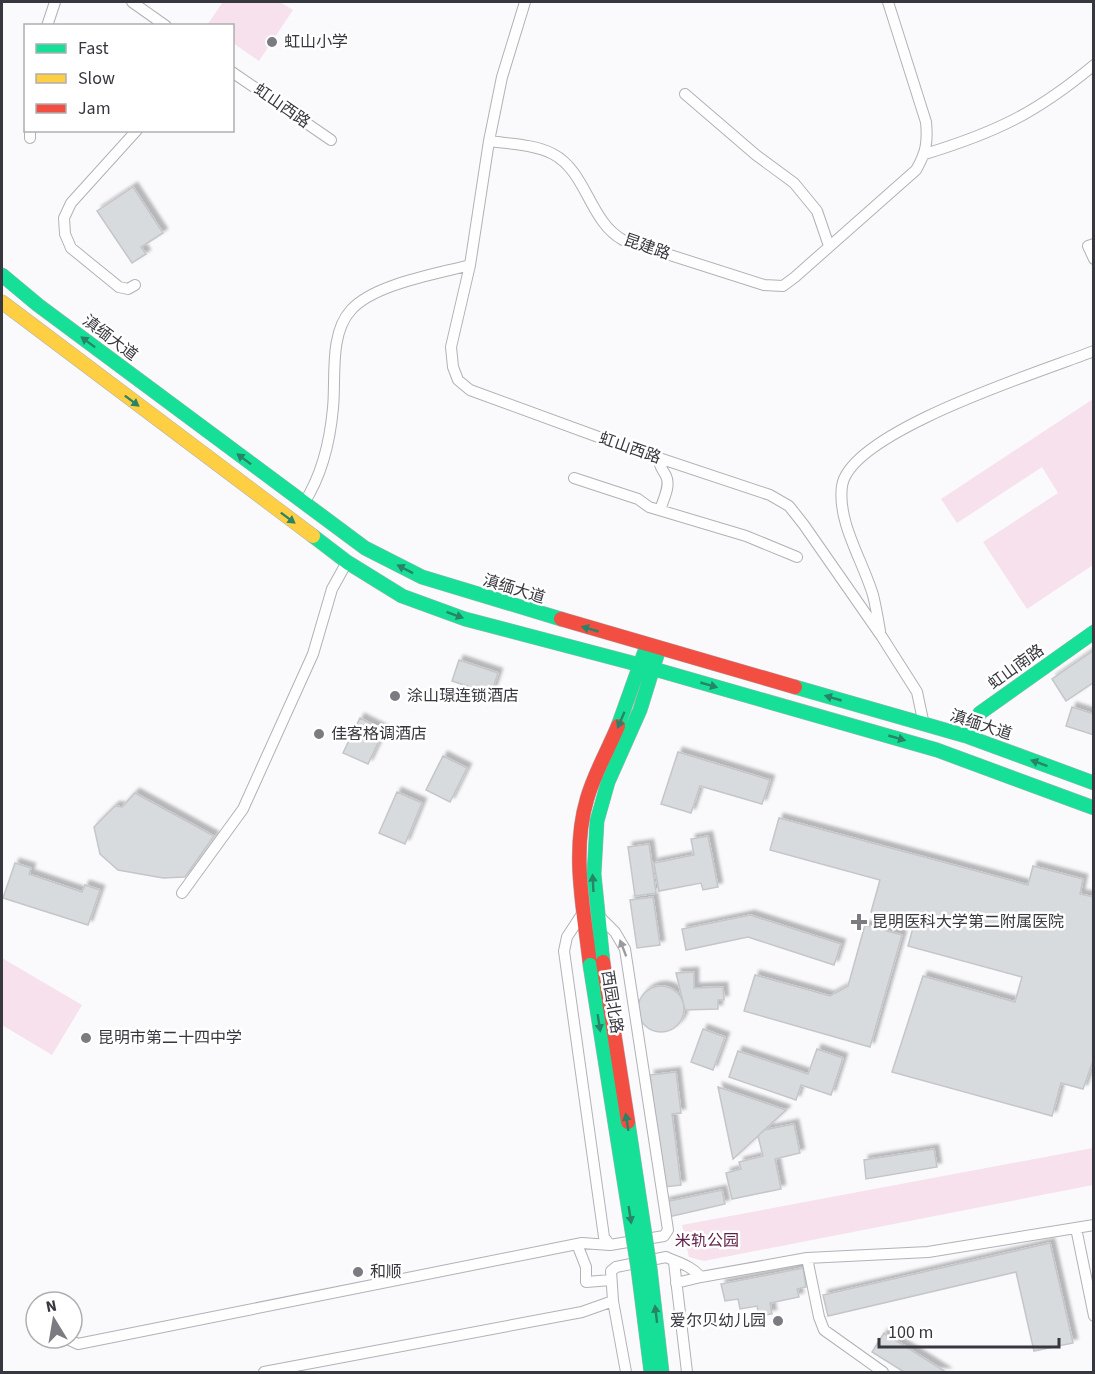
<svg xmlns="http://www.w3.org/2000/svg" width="1095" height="1374" viewBox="0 0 1095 1374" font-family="'Source Sans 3','Noto Sans SC',sans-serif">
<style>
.green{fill:#f6e1ed}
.building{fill:#d8dbde;stroke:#c4c6ca;stroke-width:1.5;filter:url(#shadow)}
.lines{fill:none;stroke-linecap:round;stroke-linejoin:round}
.street-casing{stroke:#b1b2b6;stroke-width:12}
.fast-casing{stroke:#b1b2b6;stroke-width:15}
.slow-casing{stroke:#b1b2b6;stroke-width:15}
.jam-casing{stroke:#b1b2b6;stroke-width:15}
.street{stroke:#fefeff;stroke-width:10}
.fast{stroke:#16e098;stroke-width:14}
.slow{stroke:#ffcf43;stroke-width:14}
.jam{stroke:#f24e42;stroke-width:14}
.fast-bridge-casing{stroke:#b1b2b6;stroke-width:15;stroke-linecap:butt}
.jam-bridge-casing{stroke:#b1b2b6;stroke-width:15;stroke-linecap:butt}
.fast-bridge{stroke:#16e098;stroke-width:14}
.jam-bridge{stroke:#f24e42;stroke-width:14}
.oneway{fill:#288367}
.oneway2{fill:#9a9a9f}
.poi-dot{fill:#7b7b81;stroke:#fff;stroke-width:2}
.labels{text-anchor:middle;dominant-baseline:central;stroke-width:5;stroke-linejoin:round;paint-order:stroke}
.poi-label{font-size:16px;fill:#37373f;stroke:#fff;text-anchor:start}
.street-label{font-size:16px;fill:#37373f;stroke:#fff}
.park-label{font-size:16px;fill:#62214a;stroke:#fff}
</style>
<defs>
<filter id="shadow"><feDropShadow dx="4.5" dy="-4.5" stdDeviation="1.5" flood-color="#0004"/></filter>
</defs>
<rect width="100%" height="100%" fill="#fafafc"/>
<path class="green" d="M223,2h57l13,8 -34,51 -26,-18 -1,-17 -25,-1z
M1093,399v166l-66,44 -44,-67 75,-49 -16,-26 -85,56 -16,-24z
M2,958l80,47 -30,50 -50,-30z
M1093,1148v37l-389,76 -15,-4 -7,-32z"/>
<path class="building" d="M133,187l30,46 -22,14 5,7 -14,9 -35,-52z
M1094,650v32l-28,19 -14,-22z
M459,660l39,13 -7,21 -39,-13z
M1072,707l22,7v21l-28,-9z
M360,718l24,12 -16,34 -25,-11z
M678,752l92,28 -8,24 -62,-18 -9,27 -30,-9z
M443,756l24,12 -17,34 -24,-12z
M397,792l25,11 -17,41 -26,-11z
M135,793l79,43 -29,41 -22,1 -45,-8 -18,-16 -6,-27 21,-21 7,1z
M779,818l249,67 5,-19 50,13 -3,15 14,3v161l-11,31 -22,-6 -9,33 -160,-44 31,-96 92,26 7,-25 -114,-31 6,-22 -43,-12 9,-32 -110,-30z
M708,836l10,51 -15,3 -2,-7 -42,8 -5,-28 40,-8 -3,-16z
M649,844l7,49 -21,3 -7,-49z
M15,863l16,5 -2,6 53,18 3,-7 15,5 -12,35 -85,-27z
M653,897l7,48 -23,3 -7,-48z
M750,915l91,29 -7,21 -86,-28 -62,13 -4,-21z
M865,925l37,10 -32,112 -126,-36 11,-36 75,21 18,-10z
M694,972v16l29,-1 1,13h-6v9l-33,1 -9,-37z
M638 1009a23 23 0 1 1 46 0a23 23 0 1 1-46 0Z
M703,1029l22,8 -12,33 -22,-8z
M817,1049l26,9 -12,37 -30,-10 -5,15 -67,-23 9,-26 70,23z
M676,1072l5,41 -9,1 9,71 -17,2 -14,-112z
M718,1087l68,23 -53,49z
M794,1124l6,29 -25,6 6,30 -49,10 -6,-26 15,-4 -2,-7 24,-6 -5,-20 6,-6z
M934,1149l3,18 -71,12 -2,-19z
M722,1190l3,14 -57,13 -3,-15z
M1050,1243l23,100 -39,8 -18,-79 -188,44 -5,-21z
M803,1268l3,19 -9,2 2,8 -29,6 2,11 -13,2 -2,-10 -17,3 -2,-10 -13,2 -4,-17z
M884,1333l62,39h-42l-32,-20z"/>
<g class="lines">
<defs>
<path id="street" d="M132,2l34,24
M525,2l-23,75 -13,64 -19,124 -19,82 2,20 5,13 12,10 153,56 147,49 19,11 15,19 78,112 35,55 7,33
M47,26l8,-24
M232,72l99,68
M685,94l71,61 38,28 23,28 12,35
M30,130v8
M489,141c20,3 45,3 64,13 34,18 36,67 70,86l141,45 19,1 12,-9 121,-107c10,-17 12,-28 10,-48l-38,-120
M925,154c72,-22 111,-41 169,-89
M1094,244l-6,2 6,13
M135,285l-7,4 -9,-2 -48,-39 -6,-14 -1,-16 7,-15 66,-73
M659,458c0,9 3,10 7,18 5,10 -3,24 -6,34
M574,478l64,21 11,8 97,29 51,21
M304,503c18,-28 26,-62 29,-95 3,-30 -4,-74 18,-98 23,-26 86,-36 119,-45
M880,631c-2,-12 -4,-24 -7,-36 -10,-34 -36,-73 -31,-109 8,-55 201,-115 252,-135
M182,893l61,-84 70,-155 19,-65 15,-27
M582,914l-15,23 -3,14 40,286 6,8
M1076,1228l18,88
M577,1244l9,23v15l25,-2
M807,1258l12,59 5,13 59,42
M674,1262l13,110
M701,1277l106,-19 121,-6 166,-27
M65,1338l13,6 504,-101 28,2 54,-9 4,-6 -43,-281 -10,-17 -19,-19
M264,1372l318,-60 31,-11
M626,1372l-13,-71 -2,-30 5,-4 50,-10c13,6 24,8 35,20l-25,6"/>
<path id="fast" d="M2,275l36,30 327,243 57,29 139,42
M313,536l34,26 55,34 63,23 175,46 297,85 157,58
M795,687l171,49 128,47
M618,726l29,-81
M966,736l14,-23 114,-81
M603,962l-9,-88 3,-53 11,-39 32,-72 19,-61"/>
<path id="slow" d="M2,302l311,234"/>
<path id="jam" d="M561,619l234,68
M590,965c-6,-55 -19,-112 -3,-166 7,-25 21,-49 31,-73"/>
</defs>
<use href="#street" class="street-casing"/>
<use href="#fast" class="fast-casing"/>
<use href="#slow" class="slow-casing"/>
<use href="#jam" class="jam-casing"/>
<use href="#street" class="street"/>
<use href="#fast" class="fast"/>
<use href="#slow" class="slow"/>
<use href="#jam" class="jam"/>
<defs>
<path id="fast-bridge" d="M590,965l48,304 13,103
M628,1122l22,146 12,104"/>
<path id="jam-bridge" d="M603,962l25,160"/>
</defs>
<use href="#fast-bridge" class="fast-bridge-casing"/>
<use href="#jam-bridge" class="jam-bridge-casing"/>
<use href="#fast-bridge" class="fast-bridge"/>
<use href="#jam-bridge" class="jam-bridge"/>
</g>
<defs><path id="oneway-solid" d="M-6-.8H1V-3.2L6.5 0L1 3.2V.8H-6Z" transform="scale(1.5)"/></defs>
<g class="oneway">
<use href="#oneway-solid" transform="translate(88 342) rotate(-143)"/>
<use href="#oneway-solid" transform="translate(132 401) rotate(37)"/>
<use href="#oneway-solid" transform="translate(244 459) rotate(-143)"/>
<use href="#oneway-solid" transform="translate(288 518) rotate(37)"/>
<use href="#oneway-solid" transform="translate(405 569) rotate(-153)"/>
<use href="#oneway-solid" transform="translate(455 615) rotate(20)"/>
<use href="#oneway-solid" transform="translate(590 629) rotate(-164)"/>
<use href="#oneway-solid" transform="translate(709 685) rotate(16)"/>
<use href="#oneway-solid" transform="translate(833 698) rotate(-164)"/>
<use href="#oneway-solid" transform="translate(621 720) rotate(113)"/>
<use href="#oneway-solid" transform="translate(897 738) rotate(16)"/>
<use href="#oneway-solid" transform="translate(1039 763) rotate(-160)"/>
<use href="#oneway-solid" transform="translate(593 883) rotate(-93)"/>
<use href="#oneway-solid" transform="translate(599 1023) rotate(81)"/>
<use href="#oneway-solid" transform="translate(627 1122) rotate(-99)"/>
<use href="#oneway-solid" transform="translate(630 1215) rotate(81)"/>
<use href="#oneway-solid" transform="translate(656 1314) rotate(-97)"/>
</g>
<use class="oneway2" href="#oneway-solid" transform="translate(623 948) rotate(-111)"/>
<g class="poi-dot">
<circle cx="272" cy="42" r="6"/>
<circle cx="395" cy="696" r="6"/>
<circle cx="319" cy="734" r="6"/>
<path d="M856 913h6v6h6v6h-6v6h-6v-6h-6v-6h6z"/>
<circle cx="86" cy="1038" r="6"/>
<circle cx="358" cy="1272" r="6"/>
<circle cx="778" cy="1321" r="6"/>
</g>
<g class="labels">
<g class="poi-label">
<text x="284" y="42">虹山小学</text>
<text x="407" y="696">涂山璟连锁酒店</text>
<text x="331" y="734">佳客格调酒店</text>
<text x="872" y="922">昆明医科大学第二附属医院</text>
<text x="98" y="1038">昆明市第二十四中学</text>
<text x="370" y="1272">和顺</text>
<text x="766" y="1321" text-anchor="end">爱尔贝幼儿园</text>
</g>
<g class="street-label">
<text transform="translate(282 106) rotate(35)">虹山西路</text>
<text transform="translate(647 247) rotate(19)">昆建路</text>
<text transform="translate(110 338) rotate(37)">滇缅大道</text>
<text transform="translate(630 448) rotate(19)">虹山西路</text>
<text transform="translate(514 589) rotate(17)">滇缅大道</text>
<text transform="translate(1016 667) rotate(-36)">虹山南路</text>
<text transform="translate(981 725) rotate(18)">滇缅大道</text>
<text transform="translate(612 1002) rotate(81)">西园北路</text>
</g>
<g class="park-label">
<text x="707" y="1241">米轨公园</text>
</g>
</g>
<rect width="1095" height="1374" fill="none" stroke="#37373f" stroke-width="6"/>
<rect x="24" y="24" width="210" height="108" fill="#ffffff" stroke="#afafb2" stroke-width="1.5"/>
<rect x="36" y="44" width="30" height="9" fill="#16e098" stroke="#afafb2" stroke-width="1.5"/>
<text x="78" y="54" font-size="18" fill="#37373f">Fast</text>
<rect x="36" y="74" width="30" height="9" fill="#ffcf43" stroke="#afafb2" stroke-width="1.5"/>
<text x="78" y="84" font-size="18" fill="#37373f">Slow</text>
<rect x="36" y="104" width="30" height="9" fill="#f24e42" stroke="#afafb2" stroke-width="1.5"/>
<text x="78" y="114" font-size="18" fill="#37373f">Jam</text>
<g transform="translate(54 1320) rotate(349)"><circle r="28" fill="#ffffff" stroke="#afafb2" stroke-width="1.5"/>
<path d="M0-4.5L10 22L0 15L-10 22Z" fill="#7b7b81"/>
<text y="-9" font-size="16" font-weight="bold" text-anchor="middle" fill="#37373f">N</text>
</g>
<path d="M879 1338v9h180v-9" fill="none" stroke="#37373f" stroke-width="3"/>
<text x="888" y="1338" font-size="18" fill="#37373f" stroke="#ffffff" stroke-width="4.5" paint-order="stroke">100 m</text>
</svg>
